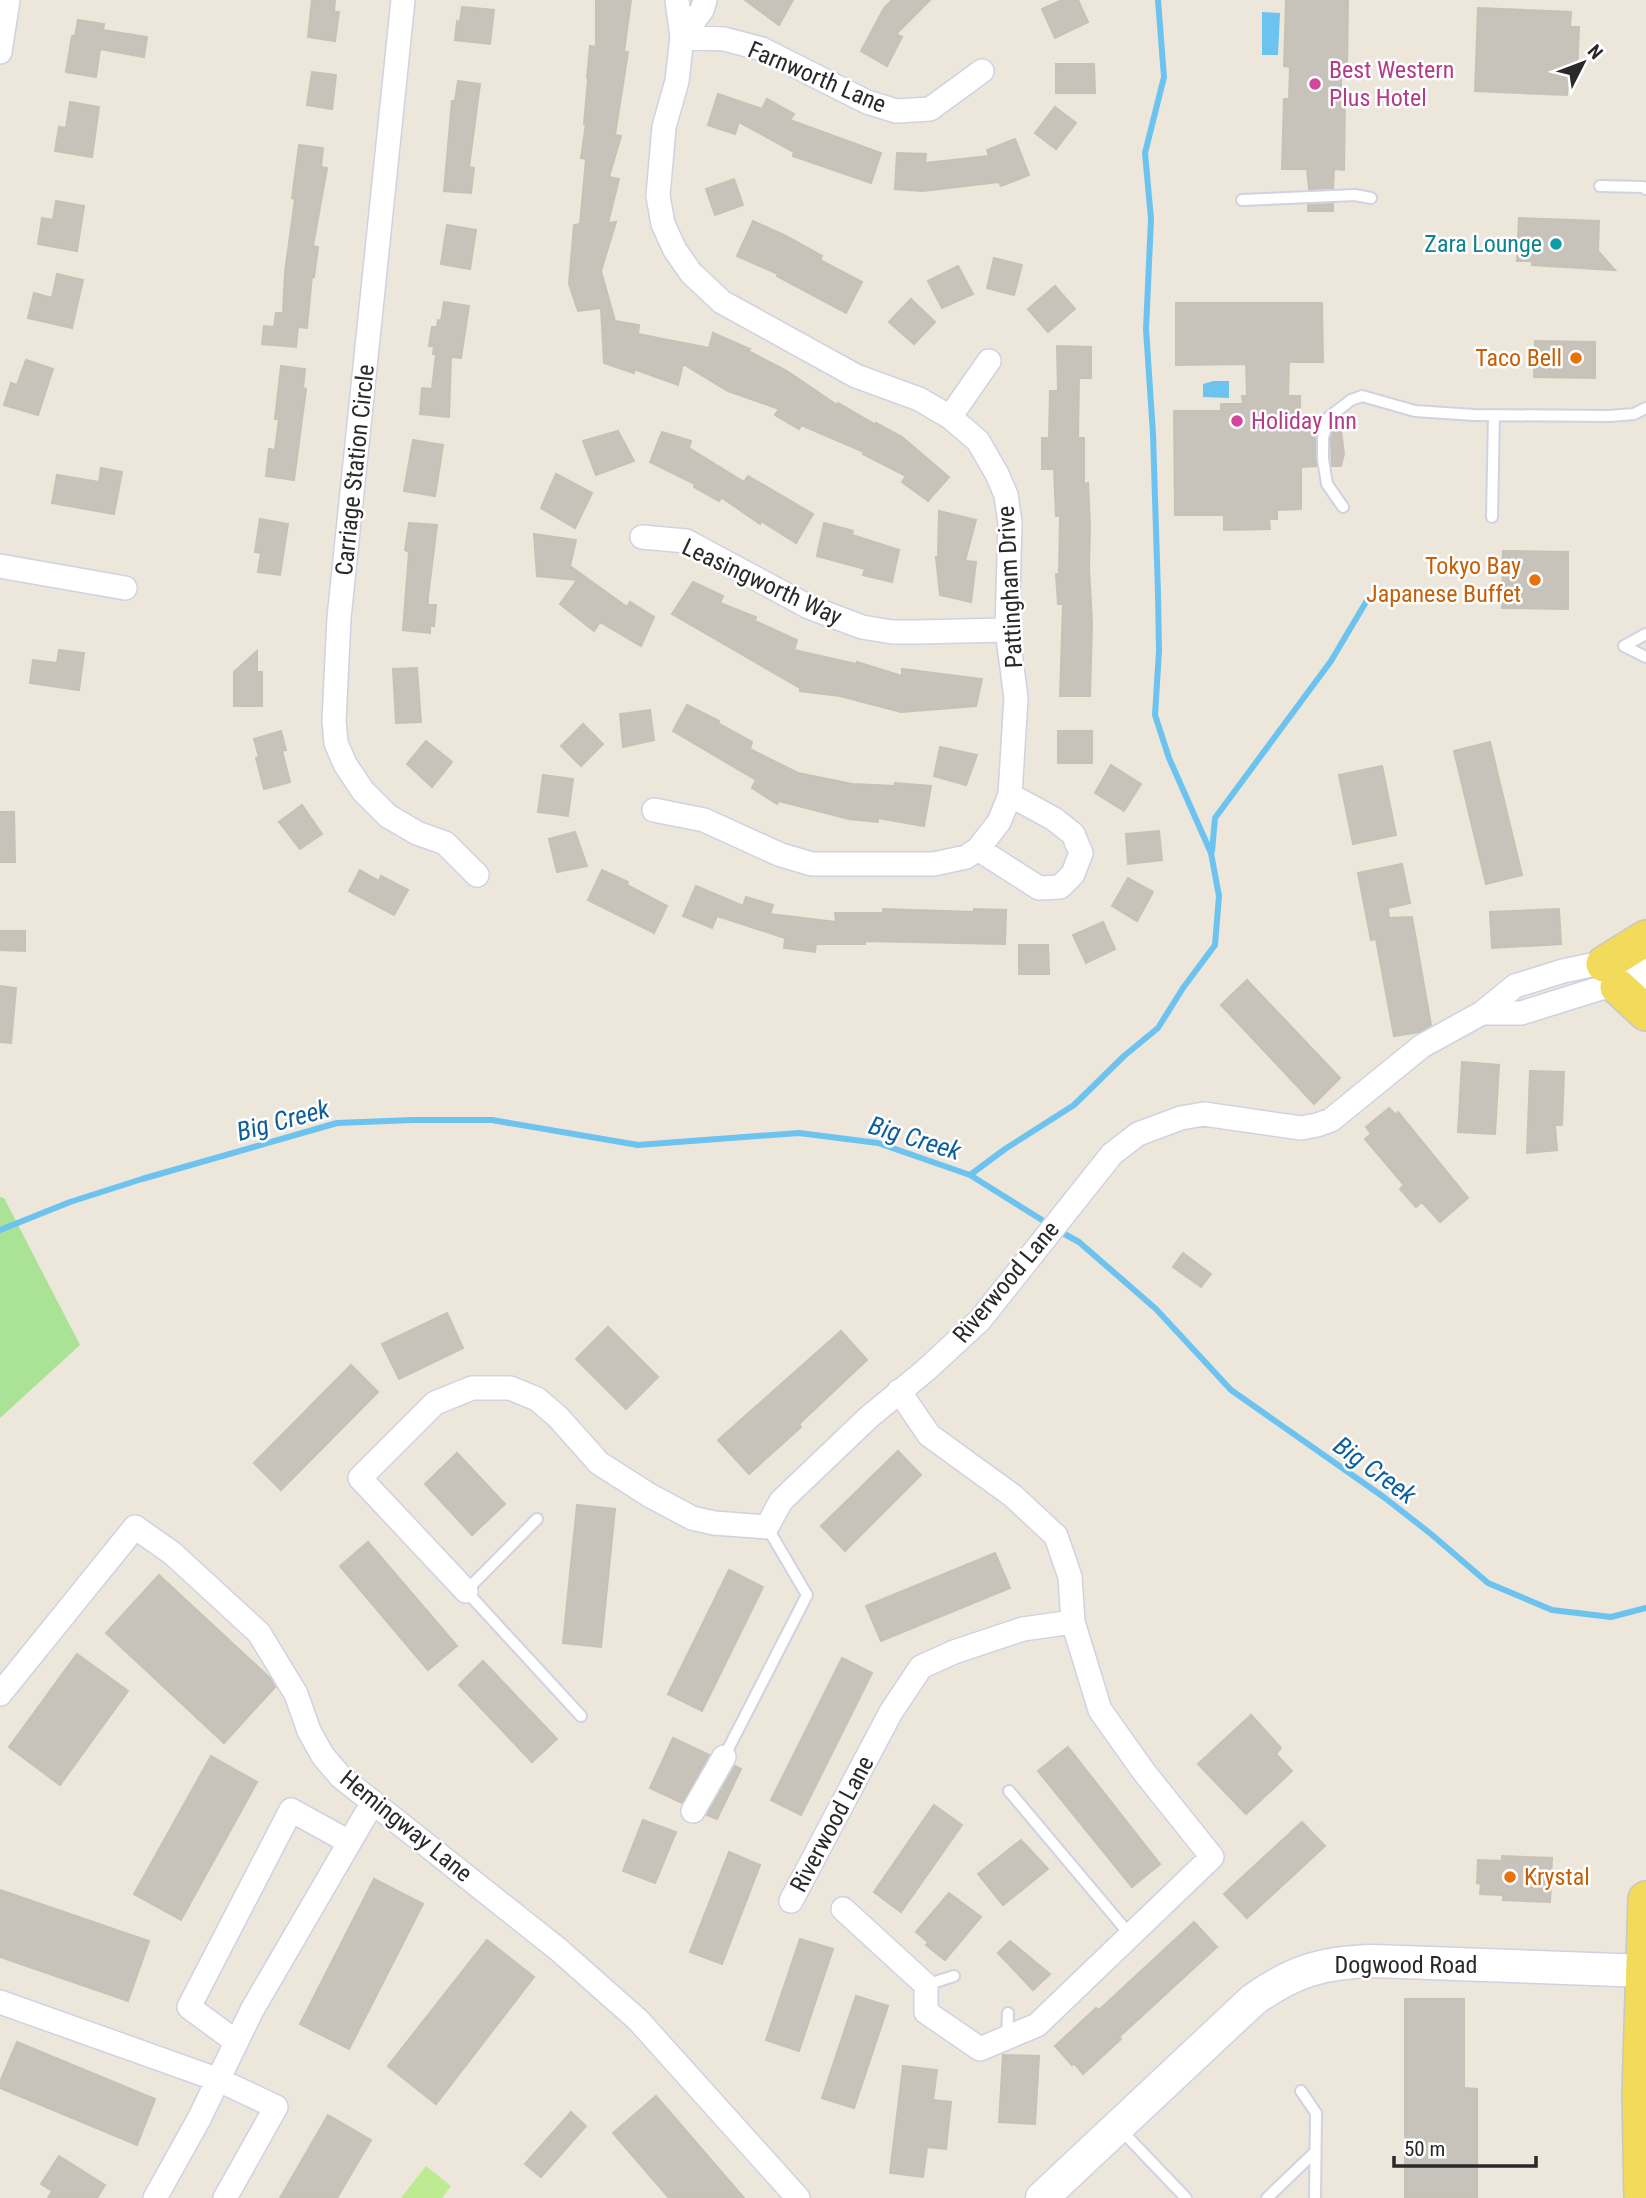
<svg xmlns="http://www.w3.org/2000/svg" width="1646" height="2198" viewBox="0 0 1646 2198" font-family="'Roboto Condensed',sans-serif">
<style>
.green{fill:#abe396}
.pitch{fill:#beeb92}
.water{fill:#6cc3ef}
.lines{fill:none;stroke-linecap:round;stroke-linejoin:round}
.stream{stroke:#6cc3ef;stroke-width:6}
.building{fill:#c7c2ba;stroke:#c7c2b5;stroke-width:2}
.lane-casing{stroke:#d0d2e2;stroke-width:14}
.street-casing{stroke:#d0d2e2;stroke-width:26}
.secondary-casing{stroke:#d0d2e2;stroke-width:35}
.primary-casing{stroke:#c7c7c7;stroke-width:38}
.lane{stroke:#fff;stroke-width:10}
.street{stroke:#fff;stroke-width:23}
.secondary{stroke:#fff;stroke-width:32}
.primary{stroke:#f2da5a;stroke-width:35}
.hotel-dot{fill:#d1479c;stroke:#fff;stroke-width:2.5}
.culture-dot{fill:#0f9aa8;stroke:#fff;stroke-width:2.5}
.food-dot{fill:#e8710a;stroke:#fff;stroke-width:2.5}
.labels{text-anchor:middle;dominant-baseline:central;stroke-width:5;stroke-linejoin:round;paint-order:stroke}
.hotel-label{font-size:24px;fill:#b23c85;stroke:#fff;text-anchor:start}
.street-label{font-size:24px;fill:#292929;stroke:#fff}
.culture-label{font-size:24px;fill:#0d838f;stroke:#fff;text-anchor:end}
.food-label{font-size:24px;fill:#c56008;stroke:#fff;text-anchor:end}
.water-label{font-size:26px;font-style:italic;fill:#0c5f9b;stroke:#fff}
</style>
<rect width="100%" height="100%" fill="#ece6db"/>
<path class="green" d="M0,1197l4,1 76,147 -80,73z"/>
<path class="pitch" d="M426,2166l25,20 -9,12h-41z"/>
<path class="water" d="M1262,12l18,1 -2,42h-16z
M1213,381h16v17l-26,-1v-13z"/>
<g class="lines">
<path class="stream" d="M1212,851l3,-33 116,-157 35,-59
M970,1175l35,-26 69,-44 50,-49 34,-28 25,-40 32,-43 4,-49 -8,-43 -42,-95 -14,-43 4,-64 -1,-58 -5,-159 -7,-105 5,-110 -6,-66 19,-76 -6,-77
M0,1230l70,-28 72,-23 195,-56 76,-3h79l146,25 161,-12 79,10 92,32 80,50
M1059,1231l20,11 77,67 75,81 154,108 46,36 57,49 64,27 59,7 35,-9"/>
</g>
<path class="building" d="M312,0h23l-1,12h5l-4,29 -27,-4z
M596,0h35l-7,52h4l-13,83 6,1 -12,41 10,2 -11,44 8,-1 -15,49 14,50 24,4 -1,9 71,14 4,-15 37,16 -2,2 39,20 50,34 1,-2 38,22v-2l26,14 47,40 -21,24 -26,-19 4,-6 -43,-22 1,-2 -63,-27 -2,4 -24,-14 4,-6 -51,-18 -45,-27 -5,21 -44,-16v4l-30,-10 -3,-55 -23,3 -9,-27 5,-59 6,-1 6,-65 -5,-1 5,-34h-2l4,-45 -1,-1 3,-32 6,1z
M745,0h48l-14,25z
M892,0h38l-34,34 6,3 -15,29 -26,-15 23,-43z
M1062,0h16l10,22 -33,16 -13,-29z
M1286,0h62l-1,69h-6v29h4l-1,72 -10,-1 -1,19 -24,1 -2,-20h-25l2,-70h5l1,-32 -6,-1z
M462,7l32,3 -4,34 -35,-4 2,-19 3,1z
M1478,8l93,4 -1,15h9l-2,48h-9l-1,20 -92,-4z
M78,20l26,4 -1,6 44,7 -3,20 -44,-8 -4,28 -30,-5 6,-36h3z
M1056,64h38l1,29h-39z
M312,72l24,3 -4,34 -25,-4z
M458,81l22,3 -11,83 5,1 -3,25 -27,-2 8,-90h3z
M718,94l44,15 5,-10 27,15 -4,6 91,33 -10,30 -78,-27 1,-4 -55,-30 -4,12 -27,-9z
M70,102l29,5 -7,50 -37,-6 4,-24 7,1z
M1055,107l21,16 -20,26 -21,-16z
M1015,139l14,36 -28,11 -2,-4 -76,9 -28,-2 2,-36 29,1 -1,9 64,-7 -2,-6z
M299,145l24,3 -2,19 6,1 -14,78 5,1 -4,30 -2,-1 -5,52 -9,-1 -2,20 -34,-3 2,-18 10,1 2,-14h7l2,-41 10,-73 -3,-1z
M734,179l9,26 -28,10 -9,-26z
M56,201l28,5 -7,45 -39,-7 4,-26 11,2z
M1333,204v7h-25v-6z
M1519,218l80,3 -1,30 17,19 -83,-5v-4h-15z
M753,221l33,15 36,20 -2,4 42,22 -16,31 -69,-37 1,-2 -41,-18z
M447,225l29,5 -6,39 -29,-5z
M994,258l28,7 -8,30 -27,-7z
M958,266l15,28 -31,14 -14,-27z
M57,274l26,6 -11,48 -44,-10 6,-25 18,5z
M1055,286l20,23 -27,23 -20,-23z
M911,299l24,23 -21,22 -25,-22z
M444,302l25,4 -8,52 -10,-1 -2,60 -29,-3 2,-26 10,1 4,-35h-3l1,-8h-5l3,-19h5l1,-7 3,1z
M1176,303h146l1,59h-34l-1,34h12v35h17l-1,35 -15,1v42l-24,1v9h-8l1,10 -46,1v-15h-49l-1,-104h47v-7h22l-1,-8h5l-1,-32 -70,1z
M1535,341l60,1v36l-61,-1z
M1057,346l34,1v31h-12l-1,60h6v46l4,-1 2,42 -1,42 3,56 -2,73h-30l3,-92h-5l-2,-30h3l1,-58h-4l-2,-47h-12v-31h7l1,-47h8z
M26,360l27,9 -15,46 -34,-10 7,-22 6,2z
M281,366l24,3 -2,19 3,1 -12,91 -28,-4 3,-27 6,1 4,-31h-4z
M618,431l16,30 -38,14 -13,-34z
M1333,431h8l3,23 -3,12h-9l-1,-27z
M662,432l29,9 -2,7 55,34 4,-6 65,38 -17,29 -35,-22 -1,3 -39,-27 -2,4 -25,-14 1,-3 -45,-22z
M413,440l30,5 -8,51 -31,-5z
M101,468l21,4 -8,42 -62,-11 5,-28 42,7z
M556,474l36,19 -17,35 -34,-20z
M939,511l37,9 -11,41 11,1 -5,40 -31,-7 -4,-38h2z
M260,519l28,5 -8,51 -22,-3 3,-19 -6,-1z
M409,523l28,2 -9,72v8h8l-2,21h-4v7l-27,-3 6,-78 -4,-2z
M824,523l29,8 -1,4 47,15 -7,32 -29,-7 2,-6 -48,-13z
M534,534l42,6 -6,26 57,41 3,-5 24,15 -13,29 -41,-24 -6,9 -34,-27 17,-24 -40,-4z
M1503,551l65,1v57l-66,-1z
M693,582l30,14 -3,7 36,14 -1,4 42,19 -3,10 62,14 1,-2 45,14v-7l80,10 -6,27 -75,6 -61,-16 -40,-5v-3l-128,-74z
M59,650l25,3 -5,37 -49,-7 3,-23 24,3z
M257,651v21h5v34h-28v-34z
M417,668l4,54 -25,1 -3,-54z
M687,705l32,16 -1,2 34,19 -2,7 48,24 54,11 43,2v-3l36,3 -7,40 -46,-8v4l-29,-3 -70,-18 -2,3 -25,-16 4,-8 -83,-49z
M650,710l4,30 -31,7 -3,-33z
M583,724l20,20 -22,22 -20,-20z
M281,731l5,19 -4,1 8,31 -26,7 -8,-31 3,-1 -5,-18z
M1058,731h34v32h-34z
M426,741l26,21 -20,25 -25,-23z
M1490,742l32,133 -36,9 -32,-133z
M940,747l37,8 -11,30 -32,-9z
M1111,765l30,19 -17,27 -29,-18z
M1382,766l14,69 -43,9 -14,-69z
M543,775l30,4 -5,37 -30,-4z
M302,805l20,29 -22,15 -21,-27z
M0,812h14l1,50h-15z
M1159,831l3,29 -34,4 -2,-30z
M575,832l12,34 -30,6 -8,-33z
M1402,864l8,39 -22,5 1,10 23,-1 19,108 -12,7 -25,4 -18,-97 -5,1 -13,-67z
M360,870l19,11 2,-5 27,14 -14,25 -45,-24z
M602,870l26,12 -1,3 40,21 -13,27 -66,-33z
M1128,878l25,14 -16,29 -25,-15z
M696,886l47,20 3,-9 27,8 -3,9 66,8 -1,-9h48v-4l91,3v-3l32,1 -1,34 -140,-3v3h-49l-1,8 -31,-4 1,-10 -68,-22 -5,12 -29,-12z
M1559,909l2,35 -69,4 -2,-36z
M1103,922l12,27 -29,14 -13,-28z
M0,931h25v20l-25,-1z
M1019,945h29l1,29h-30z
M1247,980l93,98 -26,26 -93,-99z
M0,986l16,2 -5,55 -11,-1z
M1462,1062l37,3 -4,69 -37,-2z
M1530,1071l34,1 -2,53h-7l2,25 -30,3z
M1389,1108l7,7 2,-3 70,86 -28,24 -18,-20 -6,5 -16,-18 4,-4 -39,-46 6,-5 -5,-7z
M1183,1253l28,21 -10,13 -28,-20z
M447,1313l16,35 -64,31 -17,-35z
M608,1327l50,50 -32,32 -50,-50z
M841,1331l26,29 -68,64 2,3 -52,47 -31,-34z
M351,1365l27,27 -97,98 -27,-27z
M898,1451l23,24 -76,76 -24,-25z
M457,1453l48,51 -33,31 -47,-51z
M577,1505l38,4 -14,138 -38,-4z
M368,1542l89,104 -29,24 -88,-104z
M995,1553l15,35 -129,53 -15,-35z
M729,1570l34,17 -61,124 -34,-17z
M159,1575l111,103 5,9 -51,56 -118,-110z
M77,1654l51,37 -68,94 -51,-38z
M842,1658l30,15 -71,142 -30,-15z
M483,1661l74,78 -25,23 -73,-77z
M1251,1715l30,33 -5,6 16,17 -46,43 -48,-50z
M673,1738l36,17 -27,48 -32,-15z
M1068,1747l92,117 -28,23 -94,-116z
M211,1756l46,26 -76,138 -47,-26z
M735,1766l6,3 -24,50 -10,-4z
M934,1805l28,20 -61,87 -27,-20z
M643,1820l33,12 -21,51 -32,-12z
M1302,1822l23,24 -78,72 -23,-24z
M1021,1840l27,29 -45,36 -25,-31z
M729,1852l31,13 -38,99 -32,-12z
M1502,1856l50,2 -2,44 -47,-2v-5l-23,-1 1,-10 -4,-1 1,-23 24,1z
M374,1879l49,25 -74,145 -49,-25z
M0,1890l149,51 -21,60 -128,-44z
M949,1893l32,24 -36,43 -19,-15 2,-3 -12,-10z
M1194,1922l23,25 -98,90 2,2 -38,35 -9,-11 -2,2 -17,-19 41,-38 3,2z
M800,1939l33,10 -34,102 -33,-11z
M487,1940l47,37 -98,127 -48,-38z
M1010,1941l40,33 -17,16 -35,-37z
M856,1996l32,10 -34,102 -32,-10z
M1405,1999h59v89l13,1v109h-72z
M17,2042l138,57 -18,46 -137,-57v-6z
M1003,2055l36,1 -4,68 -36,-2z
M903,2066l34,4 -4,30 18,2 -5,47 -19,-2 -4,30 -33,-4z
M656,2096l88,102h-75l-56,-65z
M571,2112l15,14 -45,51 -16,-13z
M328,2115l43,25 -34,58h-57z
M59,2156l46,29 -8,13h-49l4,-7 -11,-7z"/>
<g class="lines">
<defs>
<path id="lane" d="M1600,186l43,1 3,2
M1242,200l113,-5 16,3
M1343,507l-16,-23 -4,-25v-21l6,-21 22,-17 11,-4 53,15 59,4 135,1 25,-2 12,-6
M1492,517l2,-102
M1624,646l22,-12
M1624,646l22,11
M537,1519l-71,72 115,125
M724,1757l83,-162 -40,-68
M1009,1791l122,145
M926,1985l28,-9
M1007,2039l1,-26
M1301,2091l15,22 -1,85
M1120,2129l66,69
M1267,2198l48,-46"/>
<path id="street" d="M403,0l-64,618 -5,103 2,22 9,21 18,27 25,25 29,17 28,10 32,32
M682,37l42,2 38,10 105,53 29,9 34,-2 52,-38
M682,37l20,-27 3,-10
M0,52l8,-52
M950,417l39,-56
M642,537l44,4 123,66 53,20 30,5h25l90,-2
M0,566l125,22
M654,810l50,10 77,35 31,9h122l32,-7 12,-8 21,-27 11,-27 6,-97 -9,-68 3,-107 -4,-28 -9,-21 -19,-33 -28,-24 -31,-18 -63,-23 -134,-74 -31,-29 -16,-23 -12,-26 -5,-28 6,-69 13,-46 5,-44 -5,-37
M978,849l61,39 21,-1 13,-13 8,-21 -8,-19 -19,-15 -44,-24
M1482,1013h39l80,-25 45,-2
M466,1591l-106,-113 75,-75 37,-15h38l27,11 21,18 41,46 50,32 43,23 22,5 53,4 14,-26 88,-84 57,-47 54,-50 132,-166 26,-20 43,-16 23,-4 97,14 16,-3 14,-5 91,-74 60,-33 33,-27 48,-15 28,-6 55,-2
M0,1694l135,-167 37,26 87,80 37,61 13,37 14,25 18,21 218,173 79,70 160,178
M693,1811l31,-54
M791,1901l100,-189 30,-45 33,-15 69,-23 50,-7
M843,1909l83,76v27l54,37 57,-24 175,-168 -68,-85 -44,-62 -27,-88 -3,-45 -14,-41 -43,-40 -84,-61 -30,-44
M0,2002l219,78 57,27 -51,91
M235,2041l-46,-34 102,-197 58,32
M155,2198l44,-79 53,-109 121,-208"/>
<path id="secondary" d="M1042,2198l211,-198c40,-29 71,-38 121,-39l272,10"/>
<path id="primary" d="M1604,964l42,-26
M1618,987l28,26
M1642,2198l-2,-105 6,-194"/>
</defs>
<use href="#lane" class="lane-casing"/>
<use href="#street" class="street-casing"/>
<use href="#secondary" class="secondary-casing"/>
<use href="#primary" class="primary-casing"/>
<use href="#lane" class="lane"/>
<use href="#street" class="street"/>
<use href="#secondary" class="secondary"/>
<use href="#primary" class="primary"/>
</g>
<g class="hotel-dot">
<circle cx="1315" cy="84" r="7"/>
<circle cx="1237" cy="421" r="7"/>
</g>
<circle class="culture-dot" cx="1556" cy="244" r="7"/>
<g class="food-dot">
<circle cx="1576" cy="358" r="7"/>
<circle cx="1535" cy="580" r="7"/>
<circle cx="1510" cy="1877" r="7"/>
</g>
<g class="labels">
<g class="hotel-label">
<text x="1329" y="70">Best Western<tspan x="1329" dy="28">Plus Hotel</tspan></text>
<text x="1251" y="421">Holiday Inn</text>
</g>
<g class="street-label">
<text transform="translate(817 77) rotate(23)">Farnworth Lane</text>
<text transform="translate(355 470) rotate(-84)">Carriage Station Circle</text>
<text transform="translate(762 582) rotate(25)">Leasingworth Way</text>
<text transform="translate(1010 587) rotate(-93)">Pattingham Drive</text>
<text transform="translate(1006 1282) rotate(-50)">Riverwood Lane</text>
<text transform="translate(832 1824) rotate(-62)">Riverwood Lane</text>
<text transform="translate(406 1826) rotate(39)">Hemingway Lane</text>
<text x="1406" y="1965">Dogwood Road</text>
</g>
<g class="culture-label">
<text x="1542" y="244">Zara Lounge</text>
</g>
<g class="food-label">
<text x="1562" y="358">Taco Bell</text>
<text x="1521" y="566">Tokyo Bay<tspan x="1521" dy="28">Japanese Buffet</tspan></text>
<text x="1524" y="1877" text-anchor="start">Krystal</text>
</g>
<g class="water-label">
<text transform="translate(283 1120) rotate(-15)">Big Creek</text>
<text transform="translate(915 1138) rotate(17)">Big Creek</text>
<text transform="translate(1375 1470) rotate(36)">Big Creek</text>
</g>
</g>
<g transform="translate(1583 63) rotate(48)" stroke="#ffffff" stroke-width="5" paint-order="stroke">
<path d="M0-5L12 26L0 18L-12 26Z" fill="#292929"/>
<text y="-10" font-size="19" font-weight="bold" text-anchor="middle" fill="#292929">N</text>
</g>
<path d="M1394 2156v10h142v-10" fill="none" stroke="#292929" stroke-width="3.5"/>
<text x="1404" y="2156" font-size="21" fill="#292929" stroke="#ffffff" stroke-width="5" paint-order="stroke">50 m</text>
</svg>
